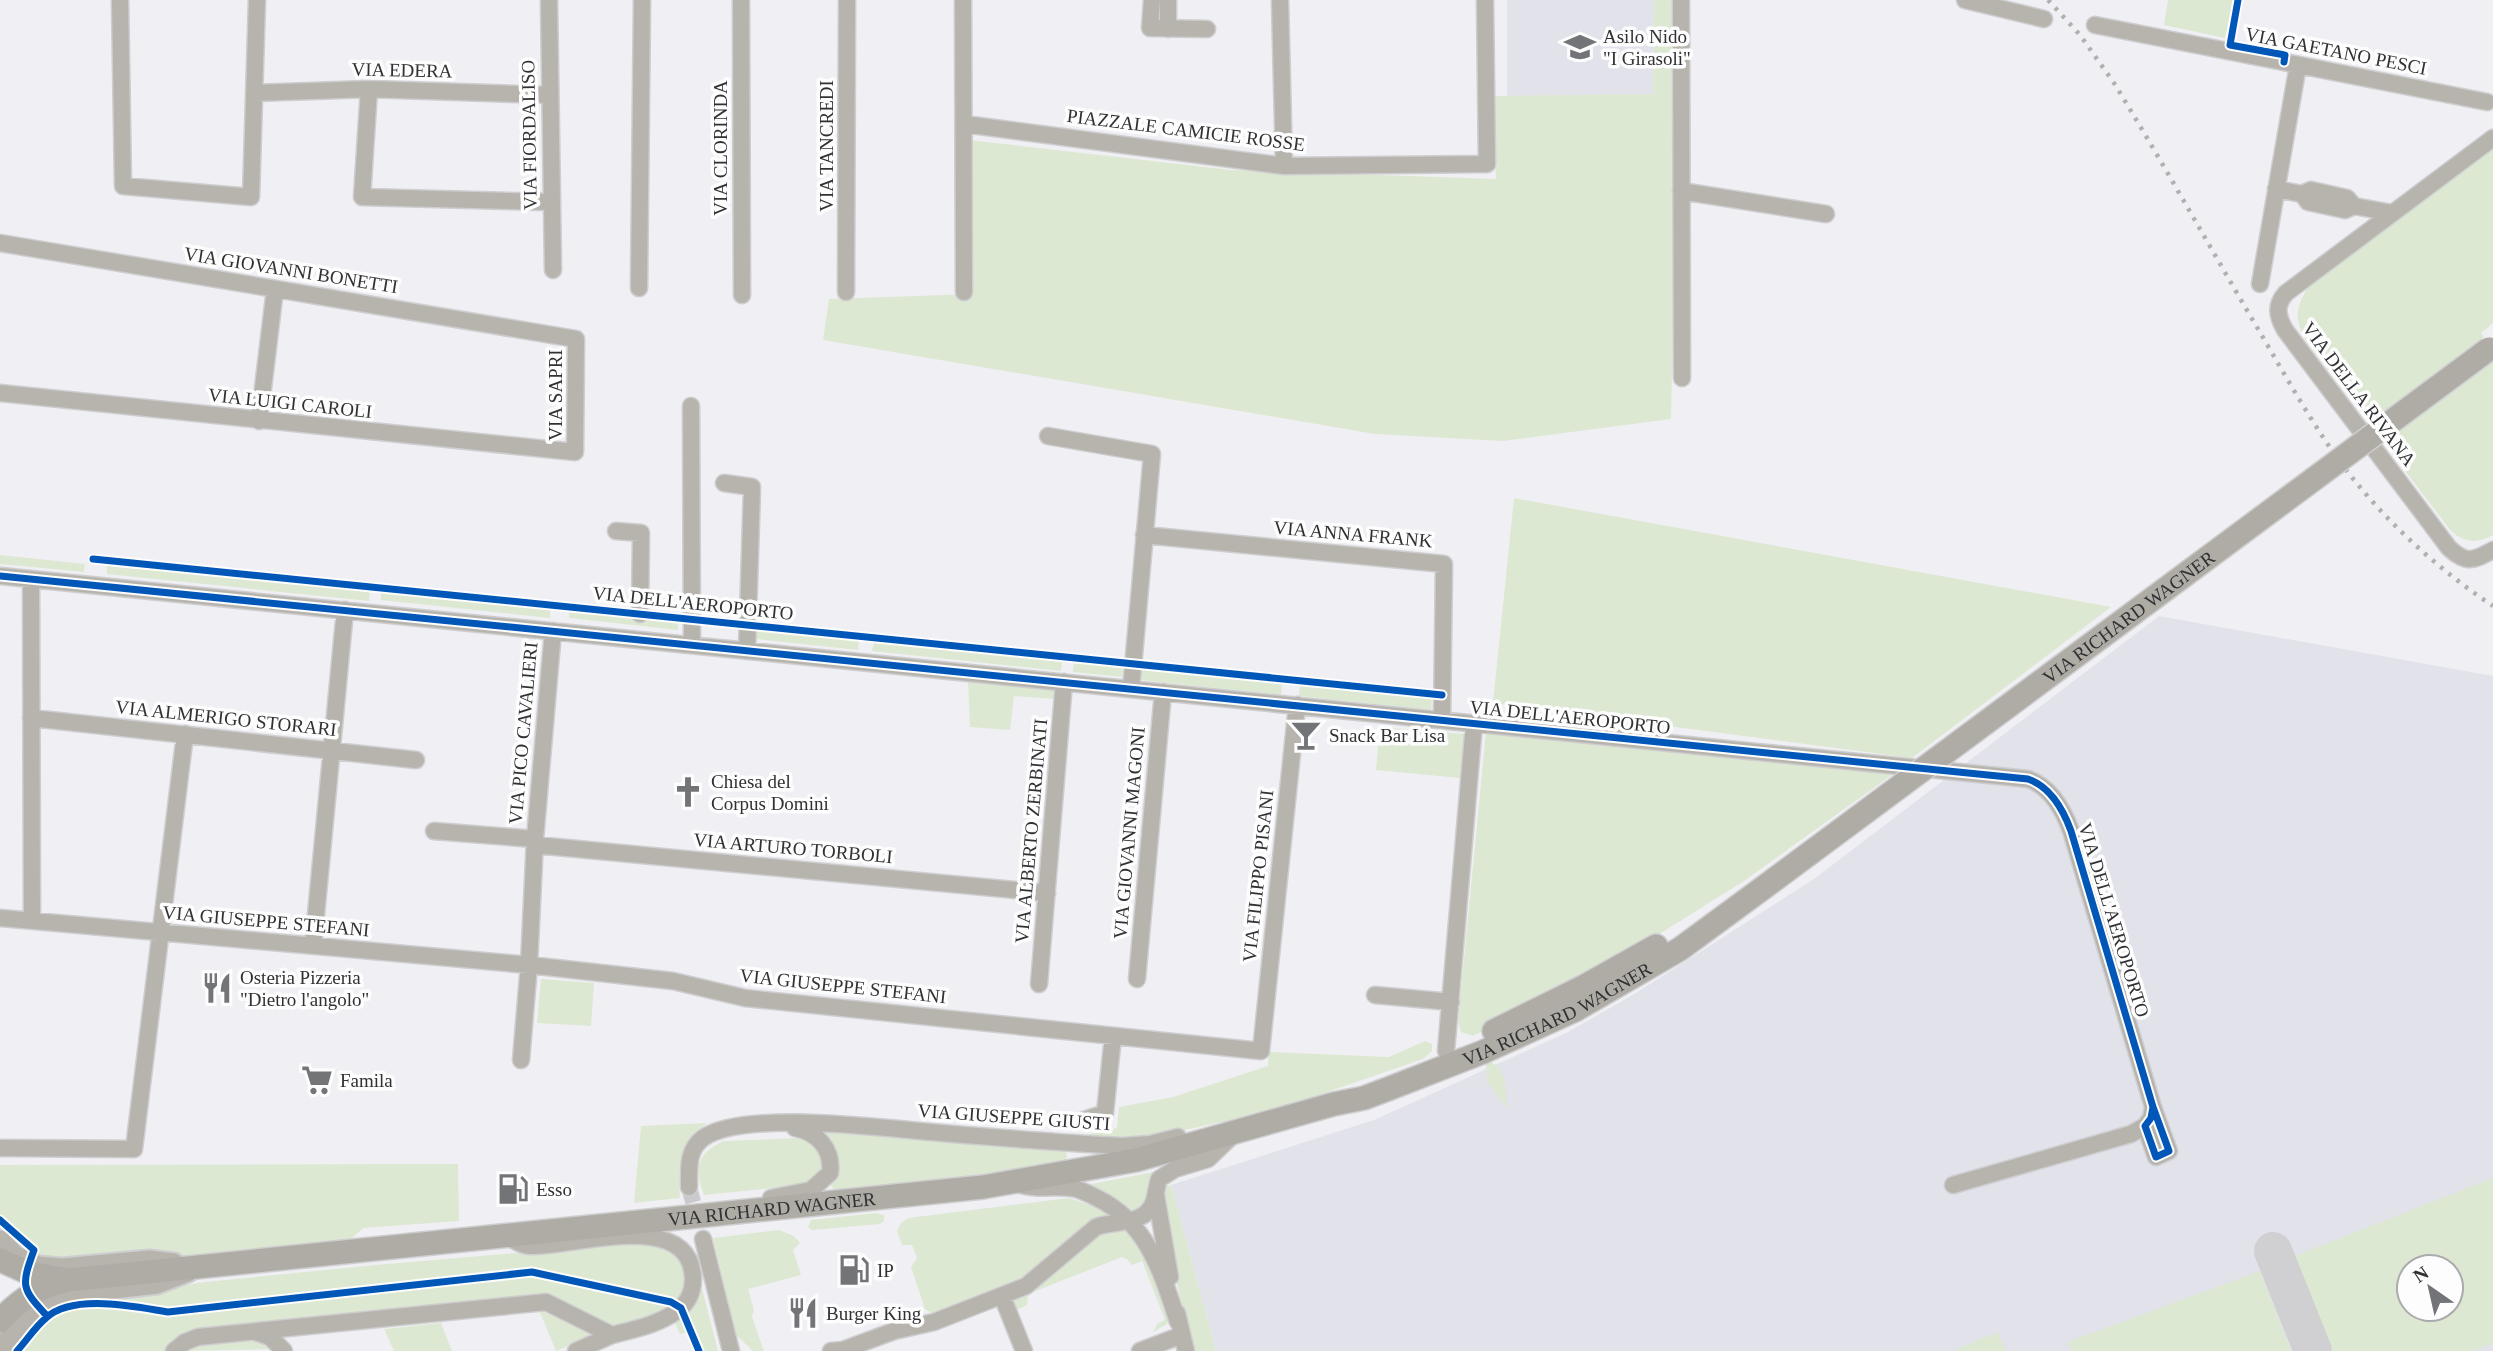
<svg xmlns="http://www.w3.org/2000/svg" width="2493" height="1351" viewBox="0 0 2493 1351" font-family="'Times New Roman',serif">
<style>
.built{fill:#e1e2ea;fill-rule:evenodd}
.green{fill:#dde8d2;fill-rule:evenodd}
.lines{fill:none;stroke-linecap:round;stroke-linejoin:round}
.taxiway{stroke:#d0d0d2;stroke-width:38}
.minor-tunnel{stroke:#cacacd;stroke-width:16;stroke-dasharray:16 8;stroke-linecap:butt}
.minor-casing{stroke:#ceced0;stroke-width:19}
.tertiary-casing{stroke:#ceced0;stroke-width:23}
.primary-casing{stroke:#ceced0;stroke-width:26}
.minor{stroke:#b7b4ae;stroke-width:16}
.tertiary{stroke:#b7b4ae;stroke-width:19}
.primary{stroke:#afaca6;stroke-width:23}
.rail{stroke:#b0b0af;stroke-width:4.5;stroke-dasharray:3.5 7;stroke-linecap:butt}
.primary-bridge-casing{stroke:#ceced0;stroke-width:26;stroke-linecap:butt}
.primary-bridge{stroke:#afaca6;stroke-width:23}
.cycleway-casing{stroke:#fdfdfe;stroke-width:11}
.cycleway{stroke:#0057b8;stroke-width:7}
.labels{text-anchor:middle;dominant-baseline:central;stroke-width:7;stroke-linejoin:round;paint-order:stroke}
.poi-label{font-size:19px;fill:#303133;stroke:#fdfdfe;text-anchor:start}
.street-label{font-size:19px;fill:#303133;stroke:#fdfdfe}
</style>
<rect width="100%" height="100%" fill="#f0f0f4"/>
<path class="built" d="M1507,0h147l-1,94 -146,2z
M2159,616l334,60v675h-1277l-45,-166 203,-65 194,-88 68,-39 178,-114zM2409,1267h42v42h-42z"/>
<path class="green" d="M1654,0h21l1,176 -5,243 -168,22 -128,-7 -552,-94 6,-41 143,-5 -3,-154 262,30 265,9 -3,-83 160,-2z
M2168,0h65l-8,38 -61,-13z
M2493,148v175l-12,10 12,18v184c-16,9 -28,8 -42,-4l-145,-190c-12,-23 -11,-33 3,-55z
M1514,498l597,109 -199,151 -419,-55z
M0,555l85,9 -1,8 -84,-8z
M107,566l263,25 -1,10 -262,-27z
M381,592l169,18v8l-169,-18z
M569,610l109,10v10l-109,-12z
M757,630l102,11 -1,9 -102,-11z
M874,643l188,18 -1,10 -189,-20z
M1074,662l49,4 -1,11 -49,-5z
M1141,669l141,14 -1,12 -142,-15z
M968,682l88,8v9l-42,-3 -4,34 -40,-3z
M1300,685l132,14 -1,11 -132,-14z
M1380,727l84,7 -4,44 -84,-8z
M1486,732l410,40 -152,109 -147,92 -124,63 -12,-4 -3,-11z
M541,979l53,4 -3,43 -54,-3z
M1425,1041l7,3v7l-9,8 -183,63h-19l-91,20 -48,-2 2,-5 33,-7 2,-21 54,-10 95,-31 1,-14 120,5z
M1489,1061c19,9 17,29 18,47l-20,-26 -1,-17z
M707,1123c-29,21 -29,41 -27,75l-46,5 7,-77z
M818,1132l241,16 7,3 1,6 -4,6 -20,4 -208,25 -5,-8 6,-11z
M801,1138c19,4 18,12 23,29l-11,17 -109,11c-10,-27 -8,-40 19,-54z
M458,1164l1,57 -96,7 -12,11 -132,17 -179,6 -40,-30v-67z
M1159,1171c-6,14 -10,36 -25,41l-48,-27z
M2493,1178v166l-19,7h-144l-35,-95zM2451,1267v42h-42v-42z
M1171,1185l45,166h-25l-29,-142 2,-22z
M1069,1198l33,11 12,10 -85,60 -96,35 -8,-5 -14,-42 6,-9 -5,-13h-10l-5,-14 4,-8 7,-5z
M877,1213l7,2v6l-4,3 -68,6 -4,-3 3,-7z
M1127,1227l16,18 26,74 -2,5 -14,8 4,-8 8,-4 -23,-59 -10,4 -5,-6 -5,-2 -89,35 -5,4 -1,9 -11,5 -3,-10 2,-3 79,-63z
M779,1230l15,6 6,7 -7,7 8,25 -53,14 6,21 -2,7 12,34h-11l-17,-16 -23,-97z
M646,1242c33,10 36,15 42,49l-18,20 -56,18 -64,-30 -381,47 -3,5h-158c19,-22 30,-37 57,-48l140,-21 170,-17z
M2260,1271l31,80h-220l-3,-9z
M698,1273l20,78h-23l-8,-19 -7,2 -6,-13z
M539,1310l59,25 -42,16z
M441,1323l11,28h-58l-10,-22z
M1998,1332l8,19h-49v-2z
M247,1337l15,3 15,9 -94,2 6,-5z"/>
<g class="lines">
<path class="taxiway" d="M2273,1251l40,100"/>
<path class="minor-tunnel" d="M689,1187l14,52"/>
<defs>
<path id="minor" d="M120,0l3,186 128,11 6,-197
M549,0l4,270
M741,0l1,295
M963,0l1,292
M1152,0l-2,28 57,1
M1280,0l4,166
M1681,0l1,378
M1965,0l79,19
M2095,25l392,77
M1168,29v-29
M369,89l-7,108 188,5
M254,93l115,-4 180,6
M964,124l320,42 203,-2 -2,-164
M2493,138l-207,155c-11,12 -9,23 -1,37l164,218c17,16 24,13 44,2
M2276,189l26,5 9,-4 36,8 7,8
M1681,191l145,23
M2302,194l6,8 37,8 9,-4 38,7
M0,243l576,96 -1,113 -575,-59
M2260,284l38,-219
M639,288l3,-288
M846,292l1,-292
M691,406l1,239
M259,421l16,-132
M1048,436l104,18 -21,235
M724,483l28,4 -5,164
M616,531l25,2 -1,81
M1144,535l300,29 -2,156
M0,576l2028,203c23,8 35,30 43,52l82,276 -2,11 -6,8 11,31 13,-6 -16,-44
M31,579l1,342
M31,718l385,42
M434,831l101,8
M535,845l512,48
M0,918l529,47 144,16 72,17 516,53 36,-346
M313,946l32,-336
M1137,979l26,-287
M1039,984l25,-302
M1375,995l76,7
M1446,1051l28,-328
M521,1060l8,-95 6,-126 18,-208
M1084,1120l21,-7 8,-77
M0,1148l134,1 51,-415
M1017,1184c23,7 35,1 55,4 8,1 17,6 25,10 50,24 65,75 81,124
M1953,1185l178,-51 14,-8
M689,1187c0,-19 -2,-37 14,-49 41,-29 186,-9 238,-5 61,5 122,10 182,13l27,-2 28,-7
M1156,1195l14,82
M771,1198l40,-8 19,-17c3,-23 -12,-41 -35,-45
M703,1239l28,112
M1002,1296l22,55
M1177,1313l9,38
M255,1332l15,5 14,14
M174,1351l11,-9 13,-5 348,-35 66,33c23,-6 45,-10 65,-24 11,-8 16,-19 16,-32 -2,-72 -120,-32 -163,-33 -9,0 -17,-7 -25,-11
M576,1351l36,-16
M831,1351l12,-1 51,-19 40,-9 92,-36 70,-59c19,-7 50,-1 58,-26 2,-8 3,-15 5,-22l16,-10 33,-10 25,-24
M1140,1351l42,-16"/>
<path id="tertiary" d="M0,1240l16,16 22,10 24,2 87,-8 25,3
M0,1349l34,-40 16,-10 20,-5 87,-10 31,-12"/>
<g id="primary">
<path d="M1494,1031l89,-44 73,-41"/>
<path d="M0,1260l29,13 34,6"/>
<path id="s1" d="M0,1321c20,-22 40,-35 69,-41l914,-93 153,-27 198,-56 30,-6 29,-11 90,-35 92,-42 105,-61 83,-61"/>
</g>
</defs>
<use href="#minor" class="minor-casing"/>
<use href="#tertiary" class="tertiary-casing"/>
<use href="#primary" class="primary-casing"/>
<use href="#minor" class="minor"/>
<use href="#tertiary" class="tertiary"/>
<use href="#primary" class="primary"/>
<path class="rail" d="M2048,0l32,35 34,48c46,75 89,152 134,229 28,47 54,95 85,140 43,61 99,113 160,154"/>
<defs>
<g id="primary-bridge">
<path id="s2" d="M1763,888l726,-539"/>
</g>
</defs>
<use href="#primary-bridge" class="primary-bridge-casing"/>
<use href="#primary-bridge" class="primary-bridge"/>
<defs>
<path id="cycleway" d="M2238,0l-8,45 55,10 -1,7
M93,559l1349,136
M0,576l2028,203c23,8 35,30 43,52l82,276 -2,11 -6,8 11,31 13,-6 -16,-44
M0,1220l34,30c-13,36 -13,38 13,66
M17,1351c10,-11 18,-24 29,-33 27,-25 90,-11 122,-6l364,-40 139,30 10,6 18,43"/>
</defs>
<use href="#cycleway" class="cycleway-casing"/>
<use href="#cycleway" class="cycleway"/>
</g>
<defs>
<symbol id="school-bare" viewBox="-9 -9 18 18"><path d="M0-5L7-2L0 1L-7-2ZM-4 1L0 2.5L4 1V4Q0 6-4 4Z" fill="#737477" stroke="#fdfdfe" stroke-width="2.5" paint-order="stroke"/></symbol>
<symbol id="bar-bare" viewBox="-9 -9 18 18"><path d="M-6-5H6L.8 .8V4.5H3.5V6h-7V4.5H-.8V.8Z" fill="#737477" stroke="#fdfdfe" stroke-width="2.5" paint-order="stroke"/></symbol>
<symbol id="church-bare" viewBox="-9 -9 18 18"><path d="M-1.2-6h2.4v3.5h3.3v2.4h-3.3V6h-2.4V-.1h-3.3v-2.4h3.3Z" fill="#737477" stroke="#fdfdfe" stroke-width="2.5" paint-order="stroke"/></symbol>
<symbol id="restaurant-bare" viewBox="-9 -9 18 18"><path d="M-5-6h1v4h1v-4h1v4h1v-4h1v5L-1.5 .5V6h-2V.5L-5-1ZM5-6V6H3V1.5H1.5Q1.5-4 5-6Z" fill="#737477" stroke="#fdfdfe" stroke-width="2.5" paint-order="stroke"/></symbol>
<symbol id="supermarket-bare" viewBox="-9 -9 18 18"><path d="M-6-5.5h2.5l.6 2H6L4.5 2H-2.5L-4.4-4H-6ZM-1.5 3.2a1.3 1.3 0 1 0 .1 0ZM3 3.2a1.3 1.3 0 1 0 .1 0Z" fill="#737477" stroke="#fdfdfe" stroke-width="2.5" paint-order="stroke"/></symbol>
<symbol id="fuel-bare" viewBox="-9 -9 18 18"><path d="M-5.5-6h7V0h2V4h1.3V-2.5L3-4.5l.8-.8L6-3V5H2.5V1h-1V6h-7ZM-4.2-4.7v3.2H.2V-4.7Z" fill="#737477" stroke="#fdfdfe" stroke-width="2.5" paint-order="stroke"/></symbol>
</defs>
<g fill-rule="evenodd">
<use href="#school-bare" x="1558" y="25" width="44" height="44"/>
<use href="#bar-bare" x="1284" y="713" width="44" height="44"/>
<use href="#church-bare" x="666" y="770" width="44" height="44"/>
<use href="#restaurant-bare" x="195" y="966" width="44" height="44"/>
<use href="#supermarket-bare" x="295" y="1058" width="44" height="44"/>
<use href="#fuel-bare" x="491" y="1167" width="44" height="44"/>
<use href="#fuel-bare" x="832" y="1248" width="44" height="44"/>
<use href="#restaurant-bare" x="781" y="1291" width="44" height="44"/>
</g>
<g class="labels">
<g class="poi-label">
<text x="1603" y="36">Asilo Nido<tspan x="1603" dy="22">"I Girasoli"</tspan></text>
<text x="1329" y="735">Snack Bar Lisa</text>
<text x="711" y="781">Chiesa del<tspan x="711" dy="22">Corpus Domini</tspan></text>
<text x="240" y="977">Osteria Pizzeria<tspan x="240" dy="22">"Dietro l'angolo"</tspan></text>
<text x="340" y="1080">Famila</text>
<text x="536" y="1189">Esso</text>
<text x="877" y="1270">IP</text>
<text x="826" y="1313">Burger King</text>
</g>
<g class="street-label">
<text transform="translate(2336 51) rotate(11)">VIA GAETANO PESCI</text>
<text transform="translate(402 70) rotate(1)">VIA EDERA</text>
<text transform="translate(1186 130) rotate(7)">PIAZZALE CAMICIE ROSSE</text>
<text transform="translate(529 135) rotate(-91)">VIA FIORDALISO</text>
<text transform="translate(826 146) rotate(-90)">VIA TANCREDI</text>
<text transform="translate(720 148) rotate(-90)">VIA CLORINDA</text>
<text transform="translate(291 270) rotate(9)">VIA GIOVANNI BONETTI</text>
<text transform="translate(2359 394) rotate(53)">VIA DELLA RIVANA</text>
<text transform="translate(555 395) rotate(-90)">VIA SAPRI</text>
<text transform="translate(290 403) rotate(6)">VIA LUIGI CAROLI</text>
<text transform="translate(1353 534) rotate(5)">VIA ANNA FRANK</text>
<text transform="translate(693 603) rotate(6)">VIA DELL'AEROPORTO</text>
<text stroke="none"><textPath href="#s2" startOffset="455">VIA RICHARD WAGNER</textPath></text>
<text transform="translate(1570 717) rotate(6)">VIA DELL'AEROPORTO</text>
<text transform="translate(226 718) rotate(6)">VIA ALMERIGO STORARI</text>
<text transform="translate(523 733) rotate(-85)">VIA PICO CAVALIERI</text>
<text transform="translate(1031 831) rotate(-85)">VIA ALBERTO ZERBINATI</text>
<text transform="translate(1129 833) rotate(-85)">VIA GIOVANNI MAGONI</text>
<text transform="translate(793 848) rotate(5)">VIA ARTURO TORBOLI</text>
<text transform="translate(1258 876) rotate(-84)">VIA FILIPPO PISANI</text>
<text transform="translate(2114 920) rotate(73)">VIA DELL'AEROPORTO</text>
<text transform="translate(266 921) rotate(5)">VIA GIUSEPPE STEFANI</text>
<text transform="translate(843 986) rotate(6)">VIA GIUSEPPE STEFANI</text>
<text stroke="none"><textPath href="#s1" startOffset="1603">VIA RICHARD WAGNER</textPath></text>
<text transform="translate(1014 1117) rotate(4)">VIA GIUSEPPE GIUSTI</text>
<text stroke="none"><textPath href="#s1" startOffset="788">VIA RICHARD WAGNER</textPath></text>
</g>
</g>
<g transform="translate(2430 1288) rotate(326)"><circle r="33" fill="#fdfdfe" stroke="#ababad" stroke-width="2"/>
<path d="M0-5L12 26L0 18L-12 26Z" fill="#737477"/>
<text y="-10" font-size="19" font-weight="bold" text-anchor="middle" fill="#303133">N</text>
</g>
</svg>
